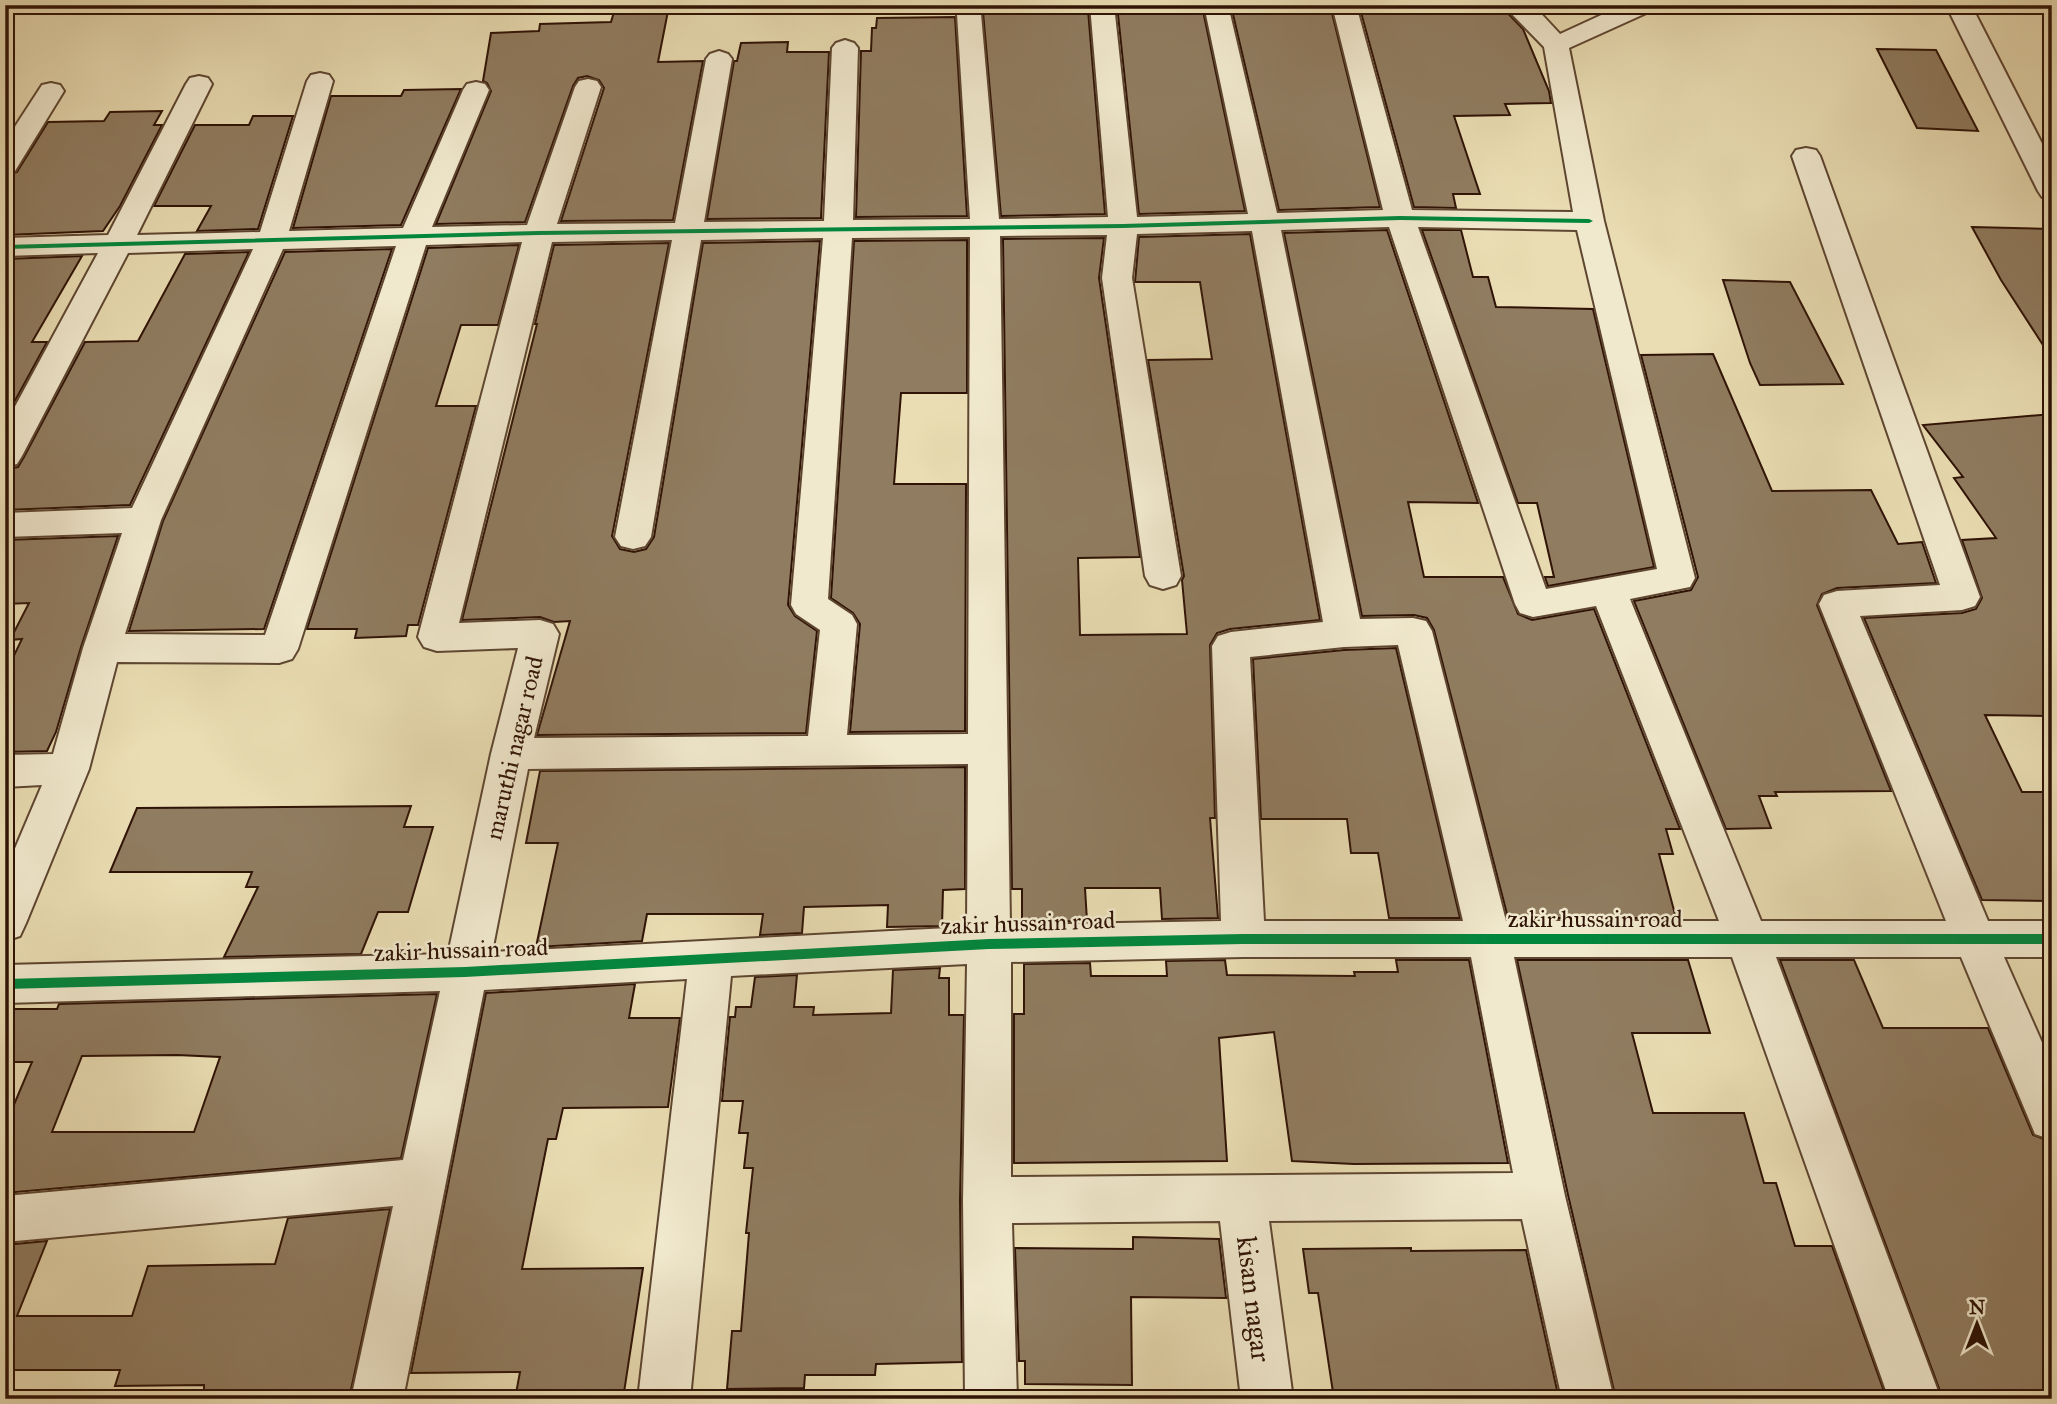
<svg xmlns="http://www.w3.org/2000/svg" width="2057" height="1404" viewBox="0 0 2057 1404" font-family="'IM FELL Great Primer',serif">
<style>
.building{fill:#907c60;stroke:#2f1306;stroke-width:2;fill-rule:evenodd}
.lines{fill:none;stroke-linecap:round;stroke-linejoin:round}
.minor-casing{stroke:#5e4631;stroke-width:4}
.minor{fill:#f1e9ce;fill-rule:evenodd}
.cycleway-casing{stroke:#f1e9ce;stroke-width:5}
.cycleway{fill:#00873e;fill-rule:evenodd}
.labels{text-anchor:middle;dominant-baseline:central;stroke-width:5;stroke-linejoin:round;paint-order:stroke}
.street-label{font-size:24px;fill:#2f1306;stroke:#f1e9ce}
.near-street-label{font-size:28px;fill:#2f1306;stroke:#f1e9ce}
</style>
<rect width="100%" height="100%" fill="#eaddb3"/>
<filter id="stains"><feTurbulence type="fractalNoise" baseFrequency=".00286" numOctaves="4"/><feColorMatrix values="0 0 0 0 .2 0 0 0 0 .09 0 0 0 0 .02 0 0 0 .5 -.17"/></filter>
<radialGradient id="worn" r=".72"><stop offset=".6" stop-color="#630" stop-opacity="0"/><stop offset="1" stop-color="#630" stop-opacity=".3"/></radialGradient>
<path class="building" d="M1117,5l85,1 43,205 -106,3z
M1306,5h24l50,202 -101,3 -48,-204z
M1359,5h141l23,24 26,62 2,12 -46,1 5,11 -56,1 26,78h-27l3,14 -42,-1z
M1088,10l17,204 -104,2 -18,-204z
M668,11l-10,51 45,-1 -30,159 -112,1 43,-133 -5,-8 -12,-4 -9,2 -5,8 -48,136 -89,2 55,-133 -4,-8 -4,-2 8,-48 48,-2 1,-7 71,-2 3,-10z
M955,17l12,199 -111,1 5,-166h10l1,-23h4l1,-10z
M788,42l-1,10h42l-8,166 -114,1 27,-158h3l4,-18z
M1877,49l59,1 42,81 -61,-3z
M461,89l-60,136 -108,3 38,-132h70l3,-6z
M162,111l-8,14h8l-42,81 -17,25 -98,4v-59l12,-4 31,-50 56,-1 6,-9z
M253,116h40l-35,113 -61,2 14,-25h-57l41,-81h54z
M1972,227l80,2v130l-51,-79z
M1387,230l91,273 -70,-1 16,75h79l15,37 14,6 62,-11 86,220h-14l7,25h-14l17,64h-168l-74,-288 -7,-12 -13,-3 -52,1 -78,-383z
M1422,230h39l12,47h15l8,30 97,2 61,258 -106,19 -3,-9h9l-17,-74h-19z
M1250,234l70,386 -90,9 -13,4 -7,12 5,173h-5l8,100 -56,1 -2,-31h-75l2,33 -65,1v-33h-10l-9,-650 101,-1 -5,40 41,279 -62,1 2,77 107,-1 -5,-54 2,-4 -36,-216 64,-1 -12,-77h-65l4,-45z
M967,240v153h-66l-7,91h72l-1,247 -115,1 10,-108 -7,-11 -22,-15 23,-357z
M820,241l-32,364 7,11 22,15 -11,102 -269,2 33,-114 -16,1 -14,-5 -78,3 75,-296h-2l19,-79 115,-2 -57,293 8,13 14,3 12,-3 8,-12 49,-294z
M519,245l-21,80h-37l-25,81h40l-58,219h-10l-2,11 -51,2 2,-9h-50l121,-381z
M392,249l-128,380 -135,2 34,-110 122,-269z
M249,252l-119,253 -125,5v-41l13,-2 6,-10 61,-115 53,-1 47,-87z
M82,256l-50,86h15l-42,77v-160z
M1723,280l67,2 53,102 -83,1 -10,-22z
M1713,354l59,137 99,-1 27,54 24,-2 14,41 -99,5 -15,6 -5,11 74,186 -116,1 2,4h-18l12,32 -45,1 -92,-228 57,-11 7,-13 -57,-222z
M2052,414v302l-67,-1 37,77h30v109l-70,-1 -118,-282 98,-5 14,-4 6,-11 -20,-58 34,-2 -42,-60 9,-1 -40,-52z
M118,536l-37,111 -25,85 -9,19 -42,1v-78l17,-35 -12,1 19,-37 -24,1v-64z
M1396,648l64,270h-71l-11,-65h-27l-4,-34h-86l-8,-160 91,-9z
M965,767v122l-22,1 -1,36 -55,1 1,-22 -84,2 -2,26 -42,2 3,-21h-116l-5,27 -106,6 22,-104h-32l14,-72z
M411,806l-7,21h29l-25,85h-30l-17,42 -137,3 34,-70h-12l6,-15h-142l27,-64z
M1225,960l2,15 128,1 -1,-4h44l-2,-12h73l39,203 -154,1 -62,-3 -18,-129 -55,6 8,123 -213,2v-149h10v-50l66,-1 1,13h76l-1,-15z
M1517,960h171l22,73h-78l21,80h91l20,70h12l19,63h37l53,148h-147l1,5h-123l-48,-204z
M1780,960h74l29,68h105l45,107 19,7v251h-33l2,6h-78z
M940,968l-1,10h10v37h15l-4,185 2,162 -86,2 -1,11h-70l-1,13 -77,1 5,-58h9l8,-98h-3l7,-65h-9l4,-35h-9l4,-32h-21l8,-84h5l1,-10h15l4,-30 42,-2 -3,32h20l-1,8 78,-2 2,-43z
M635,984l-6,34h51l-12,89 -105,1 -7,31h-8l-26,130 121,-1 -20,131h-108l5,-27 -109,1 75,-380z
M437,994l-36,164 -396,35v-67l27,-64h-27v-53h52l2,-5zM177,1055l43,2 -26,75h-142l30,-76z
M390,1209l-41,190h-145v-14l-89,1 5,-16h-115v-125l42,-4 -30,75h115l16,-50 127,-2 13,-46z
M1133,1237l86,2 7,59 -95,-1 1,88 -107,-1v-23h-6l-4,-113 118,1z
M1411,1248v3l115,-1 33,149h-225l-16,-106h-9l-6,-44z"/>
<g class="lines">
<defs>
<path id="minor" d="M1090,5h24l23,212 111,-3 -44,-209h24l49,208 106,-3 -51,-205h24l56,205 161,2 -29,-165 -41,-42h30l27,29 63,-29h33l-3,5 -84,38 35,173 91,357 -5,9 -60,12 131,322h185l-127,-317 5,-9 13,-4 103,-6 -148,-429 4,-6 10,-2 10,2 4,6 160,441 -5,9 -13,4 -102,6 128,305h64v36h-48l48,108v75l-17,-6 -74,-177h-185l165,442h-52l-157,-442h-218l51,239 49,203h-52l-40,-180 -253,2 24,178h-52l-21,-178 -208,2 5,176h-52l-2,-199 4,-236 -236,12 -41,423h-52l49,-420 -203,11 -81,409h-52l42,-193 -388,36v-46l398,-36 37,-169 -435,12v-38l443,-11 43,-200 27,-106 -81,3 -13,-4 -6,-10 104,-395 -96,3 -128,404 -6,10 -13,4 -162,-1 -28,107 -63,154 -6,13 -15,5v-69l37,-87 -37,2v-32l48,-1 30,-106 39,-115 -117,4v-24l127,-5 121,-259 -125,4 -106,203 -5,8 -12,3v-42l93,-172 -93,3v-18l103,-3 78,-151 4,-6 9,-2 9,2 4,6 -75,151 123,-3 47,-151 4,-6 9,-2 9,2 4,6 -44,150 114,-3 60,-138 4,-6 9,-2 9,2 4,6 -57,137 95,-2 48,-138 4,-6 9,-2 9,2 4,6 -44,137 118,-1 31,-164 4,-5 9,-3 9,3 4,5 -28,163 120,-1 8,-173 4,-5 9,-3 9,3 4,5 -5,172 117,-1 -13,-205 3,-5 9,-2 9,2 3,5 18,205 109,-2zM1389,227l126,377 5,9 13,4 63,-11 123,315h-213l-74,-290 -6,-10 -13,-3 -53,1 -79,-389zM1418,227l159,3 80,339 -111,20zM1252,231l71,391 -92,10 -13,4 -6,10 9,275 -211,4 -10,-689 107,-1 -5,43 43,298 5,9 13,4 13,-4 5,-9 -49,-298 5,-44zM970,237l-2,497 -121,1 10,-111 -5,-9 -24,-16 24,-361zM823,238l-32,367 5,9 24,16 -12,106 -274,2 25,-104 -6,-10 -13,-4 -81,3 93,-381 120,-2 -57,297 6,9 12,3 12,-3 6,-9 50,-297zM396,246l-131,389 -140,-1 36,-114 122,-271zM1398,645l65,276h-199l-14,-264 94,-10zM968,764l-1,163 -475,25 36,-183zM1243,957h228l42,216 -502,4v-215z
M1946,5h25l81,158v36l-10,-2 -4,-6z
M51,83l9,2 4,6 -49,80 -10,2v-31l37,-57z"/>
</defs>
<use href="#minor" class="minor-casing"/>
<use href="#minor" class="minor"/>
<defs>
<path id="cycleway" d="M1400,216l189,3 4,2 -4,2 -189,-3 -277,8 -584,7 -534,14v-4l534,-14 584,-7z
M1243,934h809v10h-809l-254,5 -524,28 -460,12v-10l460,-12 524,-28z"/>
</defs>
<use href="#cycleway" class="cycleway-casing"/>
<use href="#cycleway" class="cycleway"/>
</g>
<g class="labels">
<g class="street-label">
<text transform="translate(514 748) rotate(-77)">maruthi nagar road</text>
<text x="1595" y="919">zakir hussain road</text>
<text transform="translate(1028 923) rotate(-2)">zakir hussain road</text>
<text transform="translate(461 950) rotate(-2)">zakir hussain road</text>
</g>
<g class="near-street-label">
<text transform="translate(1254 1299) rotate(83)">kisan nagar</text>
</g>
</g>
<rect width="2057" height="1404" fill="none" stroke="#eaddb3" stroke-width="28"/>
<rect x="7" y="7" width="2043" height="1390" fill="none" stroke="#2f1306" stroke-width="3.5"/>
<rect x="14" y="14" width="2029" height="1376" fill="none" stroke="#2f1306" stroke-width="2"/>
<g transform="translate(1977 1324)" stroke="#f1e9ce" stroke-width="5" paint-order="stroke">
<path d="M0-5L12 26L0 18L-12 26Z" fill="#2f1306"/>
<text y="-10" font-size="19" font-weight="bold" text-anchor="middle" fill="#2f1306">N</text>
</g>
<rect width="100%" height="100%" filter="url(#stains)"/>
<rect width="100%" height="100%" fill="url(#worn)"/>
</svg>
